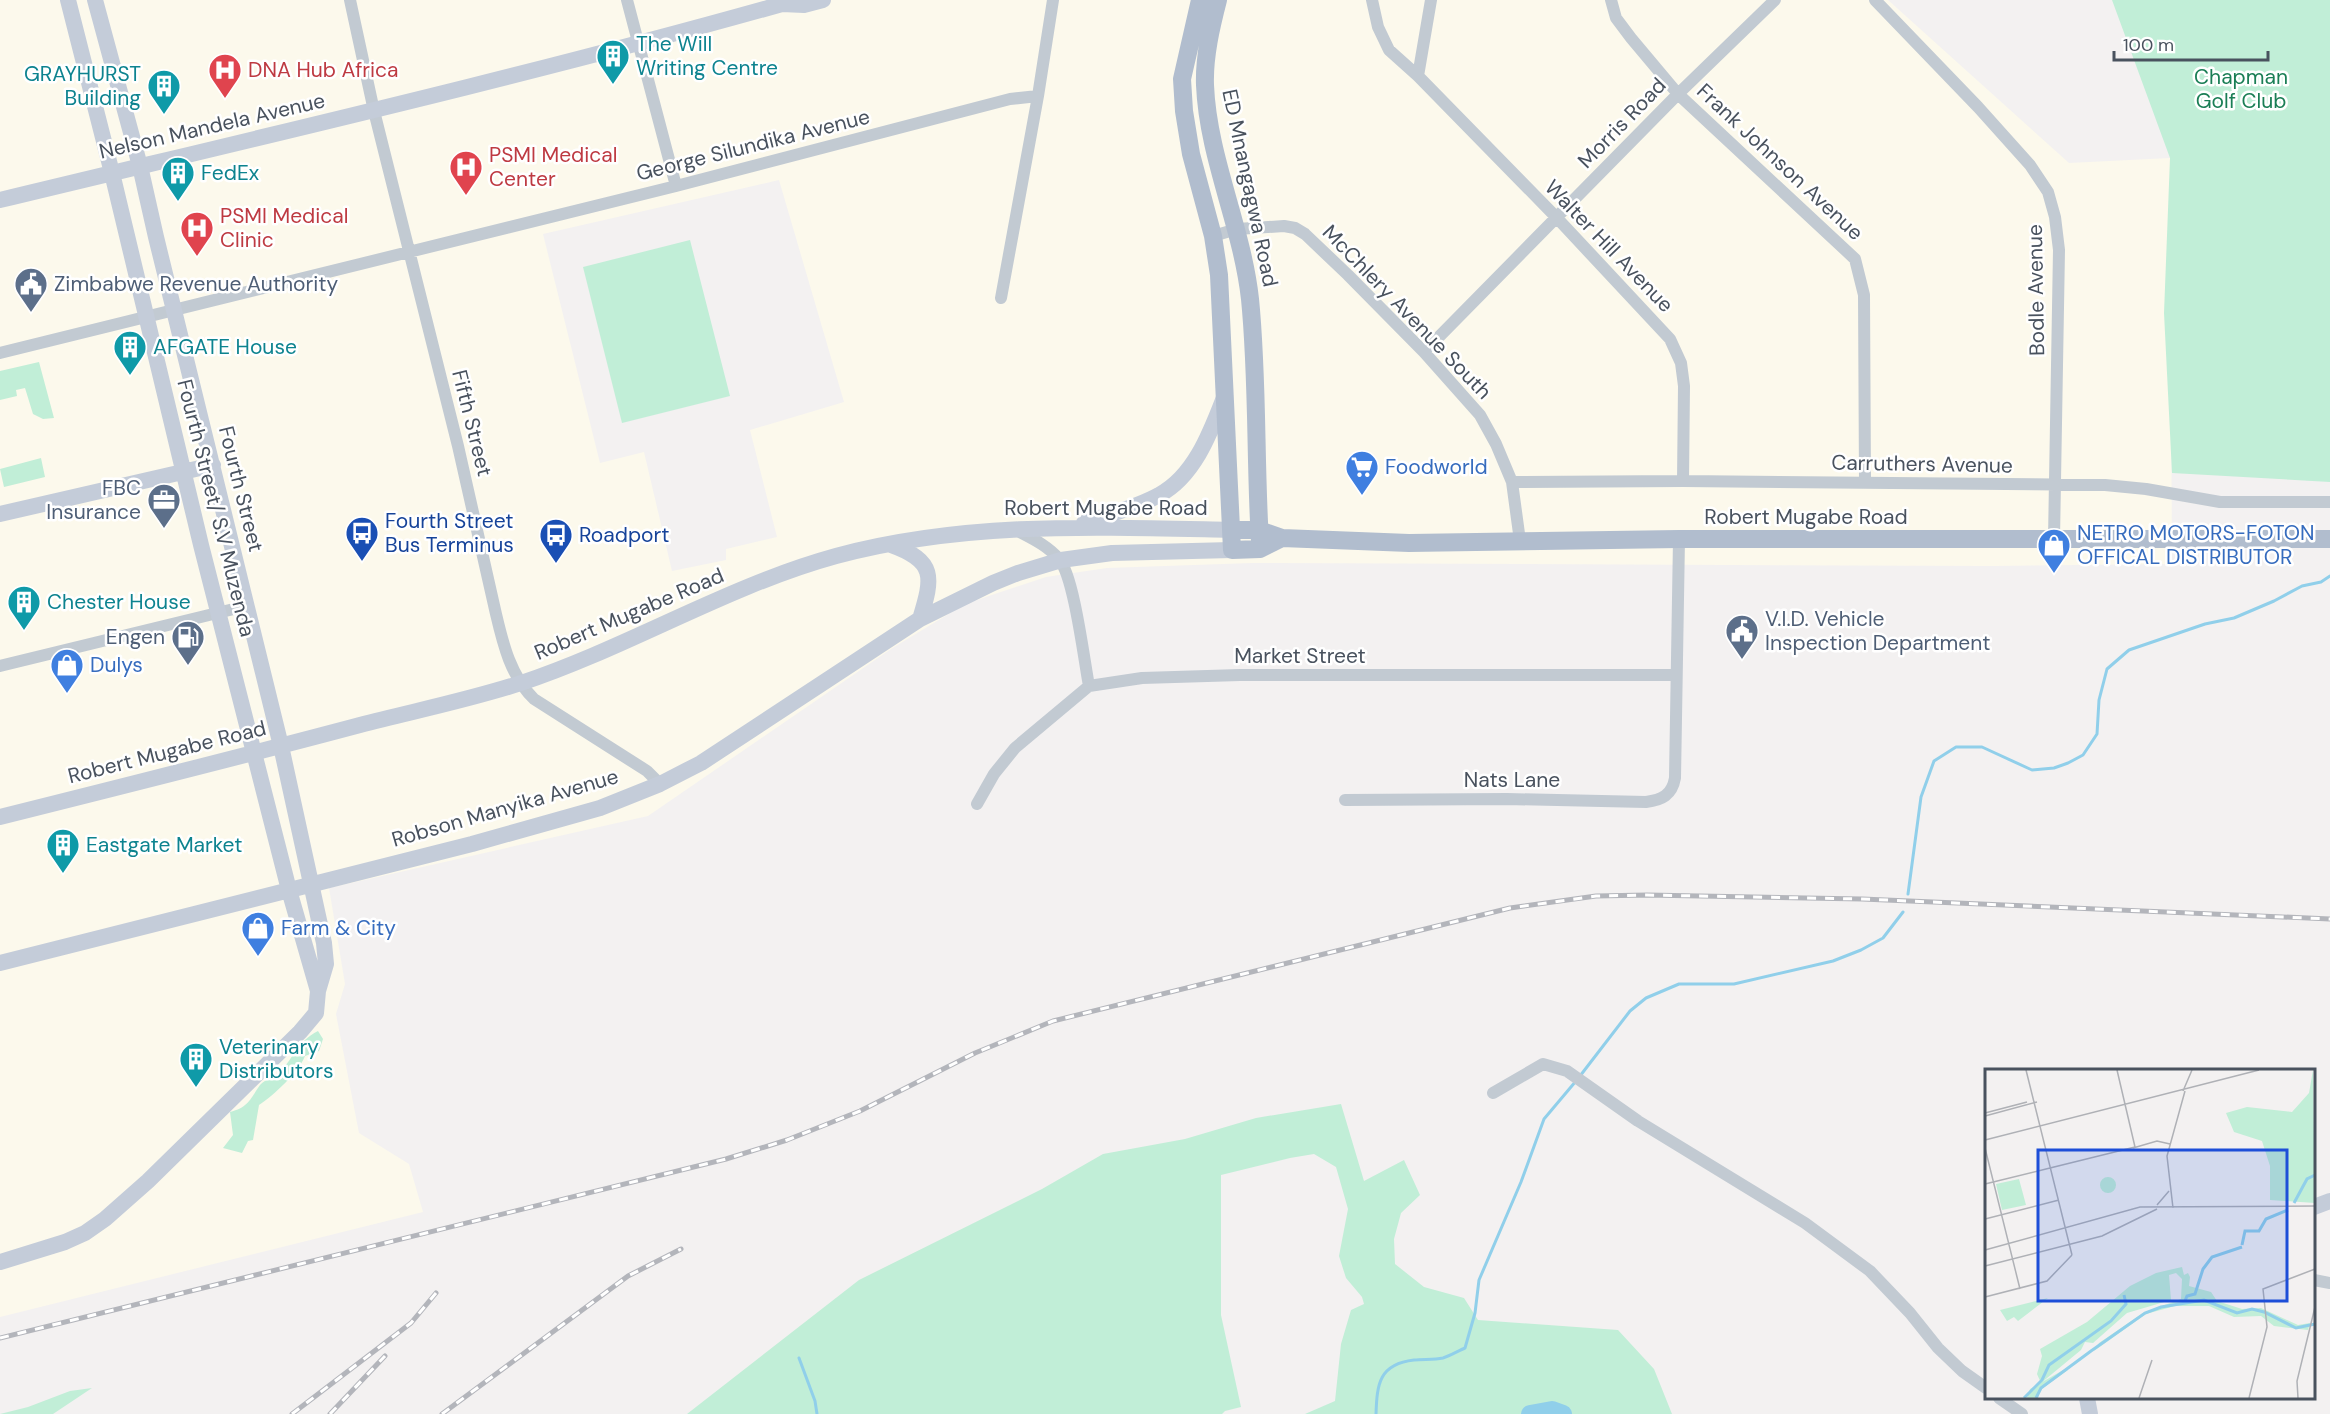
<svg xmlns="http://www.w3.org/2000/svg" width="2330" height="1414" viewBox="0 0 2330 1414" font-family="'DM Sans',sans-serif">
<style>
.commercial{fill:#fcf9ec;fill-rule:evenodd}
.green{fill:#c1eed7}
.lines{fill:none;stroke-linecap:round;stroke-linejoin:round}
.stream{stroke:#90cfea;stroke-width:3}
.river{stroke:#90cfea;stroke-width:18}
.street{stroke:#c2cad2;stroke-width:12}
.secondary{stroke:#c4ccd9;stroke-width:16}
.primary{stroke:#b1bdce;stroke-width:18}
.rail-casing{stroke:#b3b5bb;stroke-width:5}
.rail{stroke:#fff;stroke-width:3;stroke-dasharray:9;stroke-linecap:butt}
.labels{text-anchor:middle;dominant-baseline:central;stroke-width:5;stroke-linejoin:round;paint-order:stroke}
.culture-label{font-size:21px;fill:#0d838f;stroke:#fff;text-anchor:start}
.health-label{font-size:21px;fill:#be3a42;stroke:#fff;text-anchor:start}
.park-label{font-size:21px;fill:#1a7e55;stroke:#fff}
.street-label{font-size:21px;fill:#49525e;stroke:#fff}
.service-label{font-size:21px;fill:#4e5e75;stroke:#fff;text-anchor:start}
.shop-label{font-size:21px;fill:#366cbe;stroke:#fff;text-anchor:start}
.transit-label{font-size:21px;fill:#164399;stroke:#fff;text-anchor:start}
.inset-river{fill:none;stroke:#90cfea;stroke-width:3}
.inset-road{fill:none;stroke:#afb1b6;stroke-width:1.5}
.view{fill:#1d4ed8;fill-opacity:0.15;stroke:#1d4ed8;stroke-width:3}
.inset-edge{fill:none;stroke:#49525e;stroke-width:3}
</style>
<rect width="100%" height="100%" fill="#f3f1f1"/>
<path class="commercial" d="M0,0h1888l181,163 101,-5 2,406 -179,2 -741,-3 -145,5 -61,9 -81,27 -74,45 -243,167 -319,72 16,96 -9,30 23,119 50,31 14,48 -423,105zM779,180l65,222 -94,28 27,107 -51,12v11l-54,11 -28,-119 -44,11 -57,-229z"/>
<path class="green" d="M2112,0h218v482l-158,-9 -8,-160 6,-155z
M690,240l40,156 -108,27 -39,-156z
M39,362l15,56 -11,1 -10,-5 -8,-26 -9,2 1,6 -17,4v-29z
M41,458l4,19 -41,10 -4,-18z
M318,1031l5,8 -4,12 -14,5c-6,16 -31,39 -46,49l-6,35 -5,1 -6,12 -19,-5 10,-13 -3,-23c19,-5 20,-13 30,-27 5,-6 15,-7 20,-13 15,-16 17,-30 38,-41z
M1341,1104l23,77 40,-21 16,35 -19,18 -7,26 1,25 29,23 40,11 14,22 140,10 36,39 18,45h-367l30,-13 6,-57 10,-34 13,-6 -2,-7 -16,-19 -7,-22 9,-47 -12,-42 -22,-13 -24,4 -69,17v140l20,92 -16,4 -3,3h-535l172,-134 183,-91 61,-35 82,-15 71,-21z
M92,1388l-39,26h-53l28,-7 42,-16z"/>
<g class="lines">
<path class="stream" d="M1908,894l13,-97 13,-36 22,-14h26l50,23 22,-2 14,-5 15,-8 14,-21 2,-34 8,-31 22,-19 76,-26 29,-6 40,-17 28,-15 19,-4 9,-6
M1580,1076l50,-65 16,-13 33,-14h55l99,-23 28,-11 22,-12 20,-26
M799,1358l16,43 2,13
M1376,1414c1,-30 3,-50 38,-54 10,-1 20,0 29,-2 7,-2 15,-7 22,-10l10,-35 4,-33 42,-98 23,-63 32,-38"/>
<path class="river" d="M1530,1414l22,-4 11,4"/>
<path class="street" d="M350,0l24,111 84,335 38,168c7,30 15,63 38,85l113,72 13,13
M627,0l49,186
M1372,0l6,27 11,23 29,26 139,142 113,121 11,24 3,23 -1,95
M1611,0l5,18 15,20 47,56 177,165 9,36 1,188
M1875,0l103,107 52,58 18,27 7,25 4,33 -5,289
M1418,76l13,-76
M1213,236l24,-7 47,-3 11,2 10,6 43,41 76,77 56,63 16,29 16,38 8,59
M1001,298l37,-202
M1424,352l254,-258 97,-94
M0,353l676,-167 334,-87 28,-3 15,-96
M1512,482l171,-1 422,4 41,4 74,13h110
M1016,530c15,8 31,15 43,29 15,17 25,101 30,127
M0,666l246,-60
M1345,800l162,-1 139,3c16,-2 26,-7 29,-24l4,-239
M977,804l17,-30 21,-26 74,-62 53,-8 98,-3h435
M1493,1093l50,-29 24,7 71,50 167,102 65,48 40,42 28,35 24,23 24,17
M2314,1280l16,3
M1999,1398l23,16"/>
<path class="secondary" d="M68,0l44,173 89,372 88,345 29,101
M0,200c261,-63 523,-123 782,-196l22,1 19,-5
M0,514l213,-49
M1084,523c25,-9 52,-15 75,-28 36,-19 52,-64 66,-100
M891,545c45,16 42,32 29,74
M0,817c120,-30 240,-60 360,-92 54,-14 109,-25 161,-42 108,-36 206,-97 315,-127 129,-35 263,-29 395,-26
M0,963l472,-119 128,-36 60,-24 41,-21 219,-144 73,-36 25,-10 43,-13 51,-7 120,-3
M2314,1207l16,-6
M0,1262l65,-20 20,-9 20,-14 43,-38 152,-149 16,-19 2,-22 8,-27 -2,-21 -43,-197 -125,-509 -16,-71 -45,-166
M2087,1398l3,16"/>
<path class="primary" d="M1200,0l-18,79 2,32 7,43 22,82 6,39 13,275 28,-1 22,-11
M1218,0c-7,27 -14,57 -13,85 3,73 37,141 45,214 8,80 5,161 10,242
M1231,530h28l23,8 127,5 270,-4h651"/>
<defs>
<path id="rail" d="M0,1338l726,-179 61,-19 73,-29 115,-58 78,-32 457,-113 86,-12 51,-1 215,4 468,20
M292,1414l119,-91 25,-30
M330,1414l55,-58
M442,1414l186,-138 53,-27"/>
</defs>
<use href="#rail" class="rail-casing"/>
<use href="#rail" class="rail"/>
</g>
<defs>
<symbol id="building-pin" viewBox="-11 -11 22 30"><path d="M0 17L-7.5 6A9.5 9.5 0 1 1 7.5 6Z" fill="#0f9aa8" stroke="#fff"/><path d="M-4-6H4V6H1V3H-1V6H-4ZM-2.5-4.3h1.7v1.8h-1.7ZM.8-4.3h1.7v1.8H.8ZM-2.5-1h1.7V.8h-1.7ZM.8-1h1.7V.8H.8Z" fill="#fff"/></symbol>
<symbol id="hospital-pin" viewBox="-11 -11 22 30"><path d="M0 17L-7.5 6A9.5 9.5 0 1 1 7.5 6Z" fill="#e0444e" stroke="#fff"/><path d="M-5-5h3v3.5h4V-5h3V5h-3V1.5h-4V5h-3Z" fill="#fff"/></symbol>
<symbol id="civic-pin" viewBox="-11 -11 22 30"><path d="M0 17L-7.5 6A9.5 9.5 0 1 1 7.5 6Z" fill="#5c6f8a" stroke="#fff"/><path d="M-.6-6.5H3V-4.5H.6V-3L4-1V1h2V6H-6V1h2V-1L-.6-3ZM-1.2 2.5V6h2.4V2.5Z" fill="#fff"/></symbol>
<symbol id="supermarket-pin" viewBox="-11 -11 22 30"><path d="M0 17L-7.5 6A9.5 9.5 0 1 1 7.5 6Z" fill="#3f7fe0" stroke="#fff"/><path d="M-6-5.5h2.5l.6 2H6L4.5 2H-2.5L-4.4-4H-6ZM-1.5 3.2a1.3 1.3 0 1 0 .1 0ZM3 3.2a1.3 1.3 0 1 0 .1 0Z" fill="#fff"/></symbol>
<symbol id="office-pin" viewBox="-11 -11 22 30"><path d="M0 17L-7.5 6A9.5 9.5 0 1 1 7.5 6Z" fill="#5c6f8a" stroke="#fff"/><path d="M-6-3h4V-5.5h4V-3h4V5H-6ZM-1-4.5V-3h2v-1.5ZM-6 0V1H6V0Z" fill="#fff"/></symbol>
<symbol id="bus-pin" viewBox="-11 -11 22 30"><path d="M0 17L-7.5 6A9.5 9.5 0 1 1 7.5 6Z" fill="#1a4fb4" stroke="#fff"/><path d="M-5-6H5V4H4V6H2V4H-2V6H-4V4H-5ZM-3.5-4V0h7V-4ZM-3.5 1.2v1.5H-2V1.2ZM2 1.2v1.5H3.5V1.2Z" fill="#fff"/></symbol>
<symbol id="shop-pin" viewBox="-11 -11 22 30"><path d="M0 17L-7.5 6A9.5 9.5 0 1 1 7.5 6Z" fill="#3f7fe0" stroke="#fff"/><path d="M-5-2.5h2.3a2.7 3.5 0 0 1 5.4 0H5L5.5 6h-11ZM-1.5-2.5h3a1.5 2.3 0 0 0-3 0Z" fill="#fff"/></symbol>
<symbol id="fuel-pin" viewBox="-11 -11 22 30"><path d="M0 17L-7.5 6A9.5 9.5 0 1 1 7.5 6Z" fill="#5c6f8a" stroke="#fff"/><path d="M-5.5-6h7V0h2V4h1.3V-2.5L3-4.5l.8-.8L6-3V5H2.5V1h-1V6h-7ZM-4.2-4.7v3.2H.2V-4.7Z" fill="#fff"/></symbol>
</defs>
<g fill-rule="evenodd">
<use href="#building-pin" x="594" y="37" width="38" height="52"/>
<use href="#hospital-pin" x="206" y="51" width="38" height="52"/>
<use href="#building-pin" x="145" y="67" width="38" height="52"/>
<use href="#hospital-pin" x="447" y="148" width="38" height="52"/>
<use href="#building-pin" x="159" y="154" width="38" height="52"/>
<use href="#hospital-pin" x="178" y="209" width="38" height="52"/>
<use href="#civic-pin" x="12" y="265" width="38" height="52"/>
<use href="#building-pin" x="111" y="328" width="38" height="52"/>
<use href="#supermarket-pin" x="1343" y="448" width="38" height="52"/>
<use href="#office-pin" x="145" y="481" width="38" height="52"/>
<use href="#bus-pin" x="343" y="514" width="38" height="52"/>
<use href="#bus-pin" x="537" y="516" width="38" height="52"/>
<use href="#shop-pin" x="2035" y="526" width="38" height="52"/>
<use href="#building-pin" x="5" y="583" width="38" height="52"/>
<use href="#civic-pin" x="1723" y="612" width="38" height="52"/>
<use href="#fuel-pin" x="169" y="618" width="38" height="52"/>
<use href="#shop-pin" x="48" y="646" width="38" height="52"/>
<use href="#building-pin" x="44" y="826" width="38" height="52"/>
<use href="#shop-pin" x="239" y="909" width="38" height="52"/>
<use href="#building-pin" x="177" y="1040" width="38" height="52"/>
</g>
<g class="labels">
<g class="culture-label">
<text x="636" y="44">The Will<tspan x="636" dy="24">Writing Centre</tspan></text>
<text x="141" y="74" text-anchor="end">GRAYHURST<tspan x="141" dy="24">Building</tspan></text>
<text x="201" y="173">FedEx</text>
<text x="153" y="347">AFGATE House</text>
<text x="47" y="602">Chester House</text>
<text x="86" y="845">Eastgate Market</text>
<text x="219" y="1047">Veterinary<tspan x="219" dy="24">Distributors</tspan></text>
</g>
<g class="health-label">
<text x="248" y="70">DNA Hub Africa</text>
<text x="489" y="155">PSMI Medical<tspan x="489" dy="24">Center</tspan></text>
<text x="220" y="216">PSMI Medical<tspan x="220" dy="24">Clinic</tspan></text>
</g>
<g class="park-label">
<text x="2241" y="77">Chapman<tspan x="2241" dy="24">Golf Club</tspan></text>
</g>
<g class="street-label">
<text transform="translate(1622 123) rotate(-46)">Morris Road</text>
<text transform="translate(212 126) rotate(-13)">Nelson Mandela Avenue</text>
<text transform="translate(753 145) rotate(-14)">George Silundika Avenue</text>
<text transform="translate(1780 162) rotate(43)">Frank Johnson Avenue</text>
<text transform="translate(1250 188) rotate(78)">ED Mnangagwa Road</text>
<text transform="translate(1609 246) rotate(46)">Walter Hill Avenue</text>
<text transform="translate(2036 290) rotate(-91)">Bodle Avenue</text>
<text transform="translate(1407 312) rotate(46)">McChlery Avenue South</text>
<text transform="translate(472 423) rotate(76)">Fifth Street</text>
<text transform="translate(1922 464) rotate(1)">Carruthers Avenue</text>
<text transform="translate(241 489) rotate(76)">Fourth Street</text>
<text transform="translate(216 508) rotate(76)">Fourth Street/ S.V Muzenda</text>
<text x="1106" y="508">Robert Mugabe Road</text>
<text x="1806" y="517">Robert Mugabe Road</text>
<text transform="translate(629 614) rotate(-23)">Robert Mugabe Road</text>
<text x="1300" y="656">Market Street</text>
<text transform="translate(167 752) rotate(-14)">Robert Mugabe Road</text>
<text x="1512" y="780">Nats Lane</text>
<text transform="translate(505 808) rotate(-16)">Robson Manyika Avenue</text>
</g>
<g class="service-label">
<text x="54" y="284">Zimbabwe Revenue Authority</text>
<text x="141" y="488" text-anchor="end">FBC<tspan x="141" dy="24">Insurance</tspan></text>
<text x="1765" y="619">V.I.D. Vehicle<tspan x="1765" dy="24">Inspection Department</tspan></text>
<text x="165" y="637" text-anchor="end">Engen</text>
</g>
<g class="shop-label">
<text x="1385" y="467">Foodworld</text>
<text x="2077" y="533">NETRO MOTORS-FOTON<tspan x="2077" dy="24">OFFICAL DISTRIBUTOR</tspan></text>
<text x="90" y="665">Dulys</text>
<text x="281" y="928">Farm &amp; City</text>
</g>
<g class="transit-label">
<text x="385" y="521">Fourth Street<tspan x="385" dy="24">Bus Terminus</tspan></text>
<text x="579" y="535">Roadport</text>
</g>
</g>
<g transform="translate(1985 1069)">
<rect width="330" height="330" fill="#f3f1f1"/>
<path d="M328,1l2,133 -45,-3v-34l-8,-25 -28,-9 -8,-19 21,-6 45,5 17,-19zM115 116a8 8 0 1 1 16 0a8 8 0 1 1-16 0ZM34,110l7,26 -24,5 -6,-26zM197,198l2,8 4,-2 2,4 -1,9 22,6 6,9 25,8 19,-1 37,17 12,-2 -2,7 -34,-4 -13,-10 -27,1 -25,-11h-34l-29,8 -52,37 5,-8 44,-30 38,-14 1,-20 -6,-6 -7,2 2,25 -44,13 -34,30 -8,-1 -4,8 -40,33 -4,-9 5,-18 -2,-7 47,-27 43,-36 26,-13zM63,229l-30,23 -4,-4 -7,4 -7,-11zM80,300l3,1 -28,20 -2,8h-11l3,-9z" fill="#c1eed7"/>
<path class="inset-river" d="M309,134l13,-24 8,-4M257,176l3,-14h14l7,-12 22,-9M200,232l2,-5 8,-2 8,-25 9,-12 30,-10M39,329l18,-18 7,-15 62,-44 15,-17 -2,-9M51,329l5,-10 50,-37 54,-38 16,-6 43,-7 33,13 15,-4 12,3 32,16 19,-4"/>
<path class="inset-road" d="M41,1l46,185M132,1l18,77M198,22l9,-21M0,44l42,-11M0,47l52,-14M0,71l274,-70M0,79l35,141M148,79l24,-7 13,3M65,99l85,-21M0,115l65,-16M172,136l12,-14M188,139l-6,-52 18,-65M0,150l74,-19M0,181l155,-43 175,-1M0,197l117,-30 55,-27M0,228l62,-16 25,-26M154,329l13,-38M264,329l18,-71 -4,-38 52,-20M313,329l-1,-17 18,-74"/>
<path class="view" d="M53,81h249v151h-249z"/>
<rect width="330" height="330" class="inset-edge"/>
</g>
<path d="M2114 51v9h154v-9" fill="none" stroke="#49525e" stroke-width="3"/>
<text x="2123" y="51" font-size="18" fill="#49525e" stroke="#ffffff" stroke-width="4.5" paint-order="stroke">100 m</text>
</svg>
